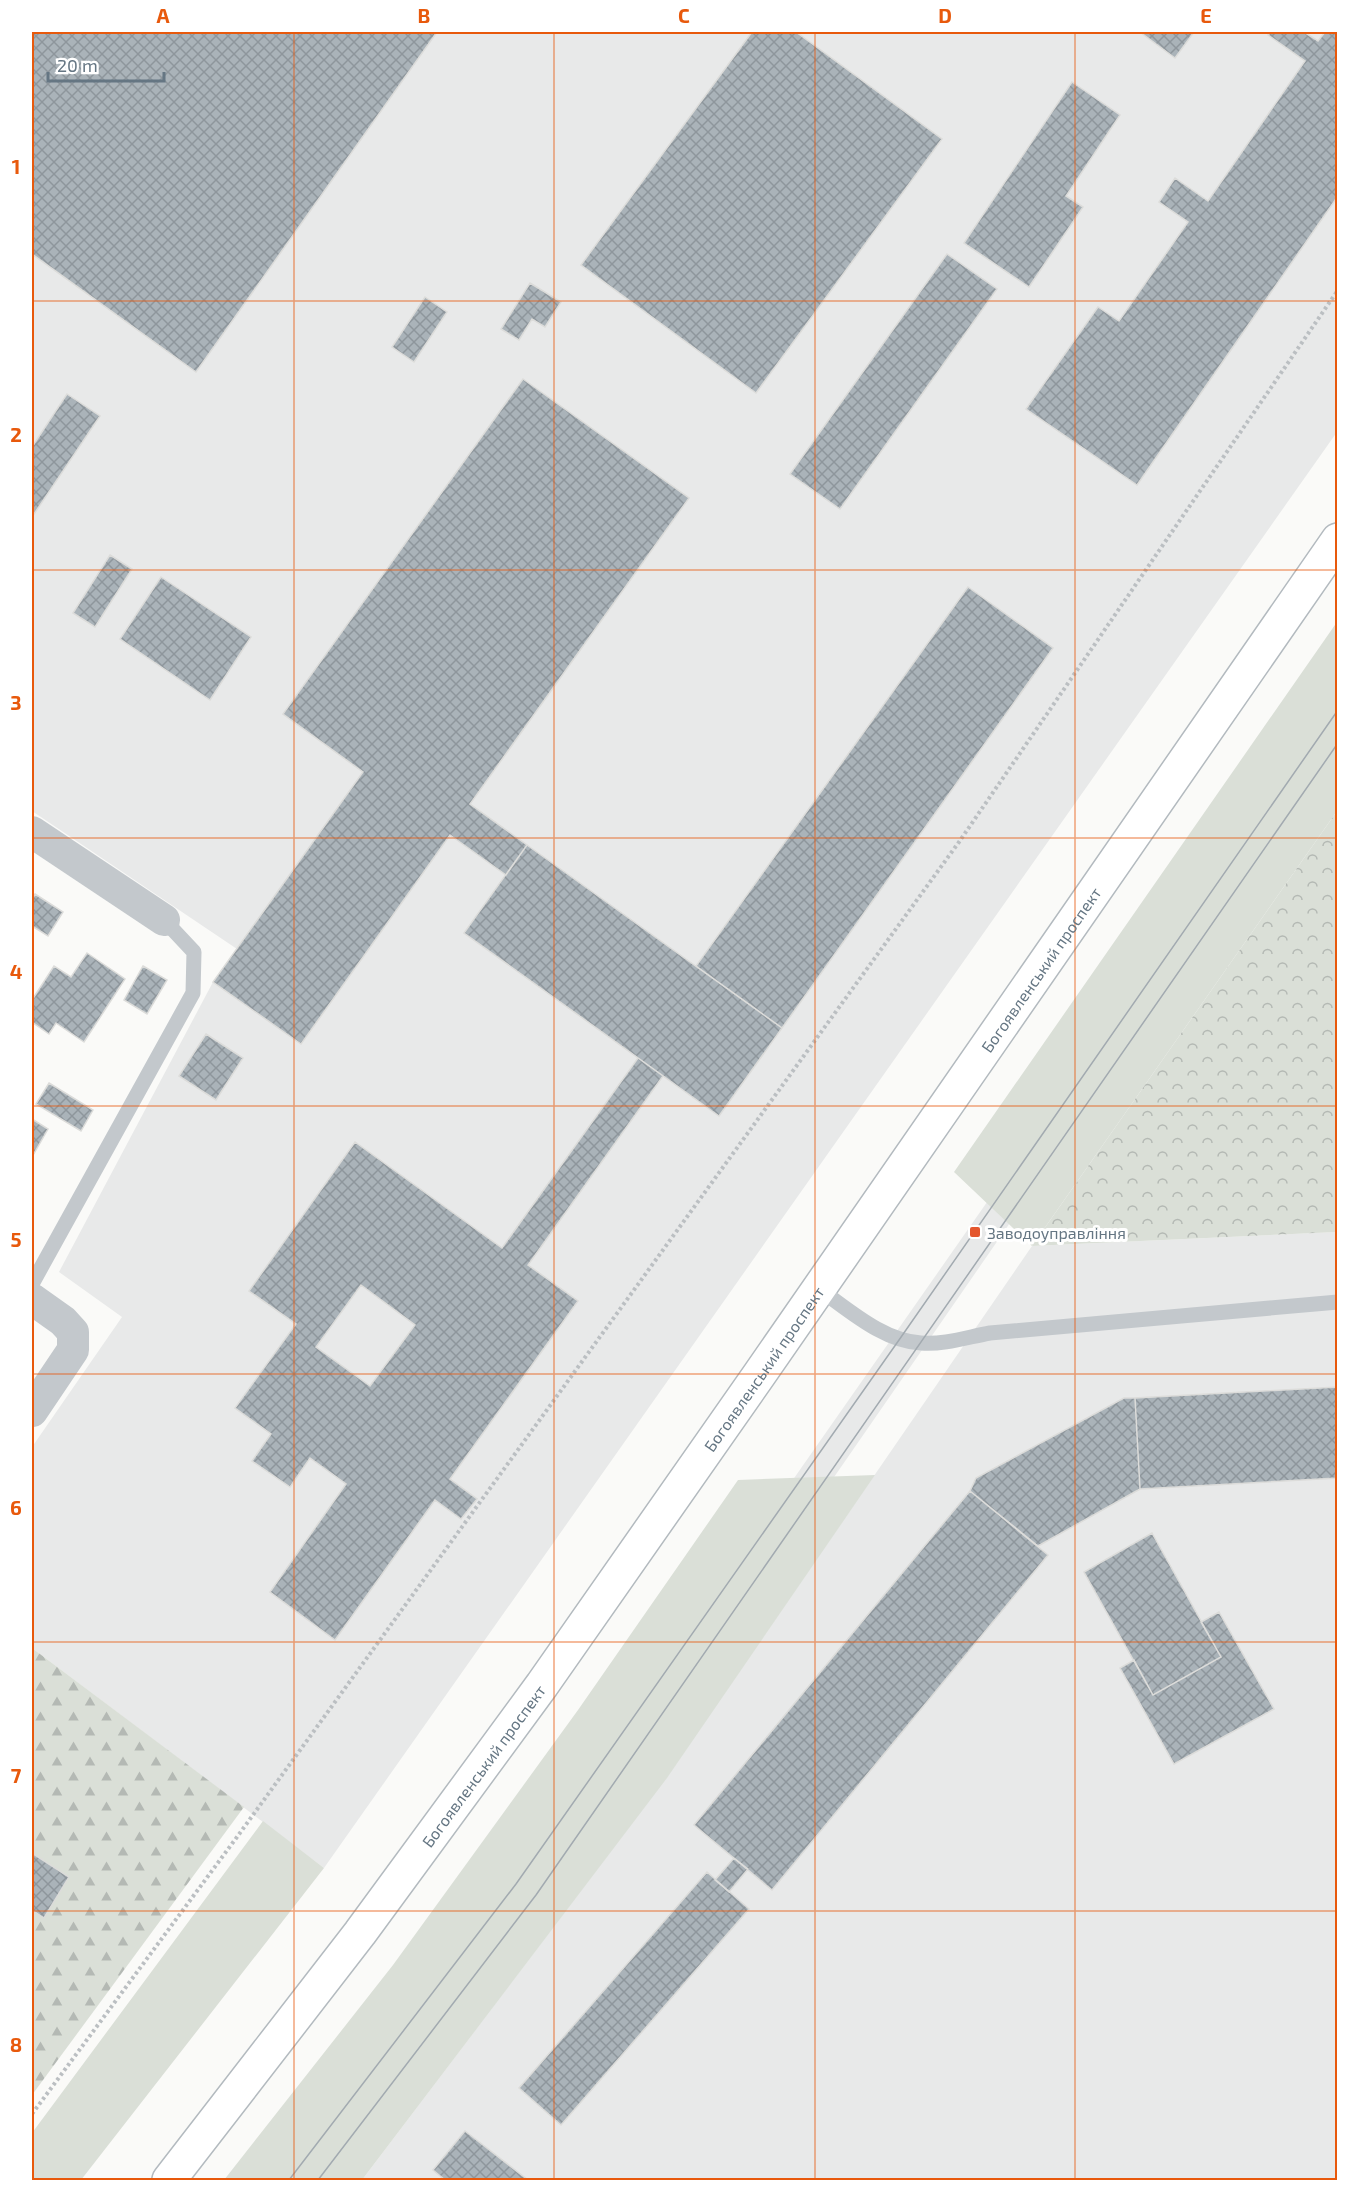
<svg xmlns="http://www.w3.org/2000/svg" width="1369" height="2212" viewBox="0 0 1369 2212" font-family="'Exo 2',sans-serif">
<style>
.built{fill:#e8e9e9}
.grass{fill:#dadfd7}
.forest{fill:url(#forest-firs)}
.park{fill:url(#park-crowns)}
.building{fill:url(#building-cross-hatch);stroke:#dcdcda;stroke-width:1.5;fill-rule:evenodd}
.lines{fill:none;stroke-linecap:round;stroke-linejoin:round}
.secondary-casing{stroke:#b3babf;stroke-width:36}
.path{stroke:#bbbfc2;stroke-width:4;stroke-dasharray:3 3;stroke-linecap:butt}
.lane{stroke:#c3c8cc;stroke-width:15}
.street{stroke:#c3c8cc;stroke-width:32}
.secondary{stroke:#fff;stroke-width:33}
.tram{stroke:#a2aab0;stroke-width:1.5}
.grid{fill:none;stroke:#e8590c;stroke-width:1.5;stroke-opacity:0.55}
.poi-dot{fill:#e4572e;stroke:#fff;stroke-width:2}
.labels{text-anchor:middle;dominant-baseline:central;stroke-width:6;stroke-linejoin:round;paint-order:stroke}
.street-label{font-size:16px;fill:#657683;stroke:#fff}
.poi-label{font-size:16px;fill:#657683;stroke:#fff;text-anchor:start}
.neatline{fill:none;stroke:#e8590c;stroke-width:2}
.grid-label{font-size:20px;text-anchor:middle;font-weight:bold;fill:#e8590c}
</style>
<defs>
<pattern id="forest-firs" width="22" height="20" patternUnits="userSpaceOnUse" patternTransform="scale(1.5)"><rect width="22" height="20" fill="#dadfd7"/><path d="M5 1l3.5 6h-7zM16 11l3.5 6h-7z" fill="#b4b9b4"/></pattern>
<pattern id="park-crowns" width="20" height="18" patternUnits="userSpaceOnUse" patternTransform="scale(1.5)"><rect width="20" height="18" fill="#dadfd7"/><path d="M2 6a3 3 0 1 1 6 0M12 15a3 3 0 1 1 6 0" fill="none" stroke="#b4b9b4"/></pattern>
<pattern id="building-cross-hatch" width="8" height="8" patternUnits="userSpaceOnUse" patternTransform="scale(1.5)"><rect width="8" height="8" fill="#aab3b9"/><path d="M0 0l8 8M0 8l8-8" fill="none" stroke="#8e969c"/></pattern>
</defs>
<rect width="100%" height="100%" fill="#fafaf8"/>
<path class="built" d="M32,32h1305v400l-1013,1436 -292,-220v-201l90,-130 -63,-45 154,-290 24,-33 -205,-138z
M1192,909l27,12 -677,978 -258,281 227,-297z
M1337,1232v948h-975l305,-403 365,-531z"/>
<path class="grass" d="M1337,622v189l-305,435 -78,-74z
M875,1475l-208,303 -305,402h-138l169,-215 185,-255 160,-230z
M263,1821l61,47 -243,312h-49v-47z"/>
<path class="forest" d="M32,1648l212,159 -212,288z"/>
<path class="park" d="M1337,811v421l-305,14z"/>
<path class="building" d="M32,32h405l-241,340 -164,-118z
M752,32h44l146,107 -186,254 -175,-128z
M1140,32h54l-19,26z
M1271,32h33l14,9 7,-9h13v164l-201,289 -111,-76 72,-102 21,14 69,-99 -29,-20 16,-24 33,23 97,-140 -37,-26z
M1072,82l48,33 -54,81 17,11 -54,80 -65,-44z
M947,254l50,35 -157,220 -50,-35z
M530,283l31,19 -16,25 -13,-8 -13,21 -18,-11z
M425,297l22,15 -33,50 -22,-15z
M523,379l166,119 -219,306 57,41 -21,30 -56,-40 -149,209 -88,-62 150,-210 -80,-58z
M67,394l33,22 -68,101v-70z
M110,555l22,14 -37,58 -22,-14z
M161,577l90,60 -41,63 -90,-61z
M968,587l85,61 -271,380 -86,-62z
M527,845l255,183 -63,88 -255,-183z
M35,894l28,18 -15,24 -16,-10v-26z
M87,953l38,26 -41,63 -28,-19 -7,11 -17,-12v-22l22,-34 17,11z
M143,966l24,14 -20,34 -23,-14z
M206,1034l37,24 -27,42 -37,-24z
M638,1058l25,18 -135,189 50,36 -128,178 27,20 -16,20 -26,-19 -100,140 -65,-48 76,-108 -36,-26 -20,29 -38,-26 19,-27 -36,-26 61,-84 -47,-33 106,-149 147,106zM361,1285l54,40 -45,61 -54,-39z
M49,1083l44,27 -12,21 -45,-27z
M32,1119l16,10 -16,28z
M1338,1387v91l-198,11 -5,-91z
M1124,1398h11l5,91 -102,57 -68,-55 6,-13z
M970,1491l78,64 -276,335 -78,-65z
M1152,1533l69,124 -68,38 -69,-123z
M1219,1612l55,97 -100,55 -54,-96 14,-8 19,35 68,-38 -20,-35z
M32,1853l37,24 -25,41 -12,-8z
M734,1858l14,11 -19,23 -14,-12z
M707,1872l42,37 -188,216 -42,-37z
M465,2131l63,49h-83l-12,-10z"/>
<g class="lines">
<defs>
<g id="secondary">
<path id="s1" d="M169,2180l191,-247 182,-248 217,-310 579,-835"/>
</g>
</defs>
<use href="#secondary" class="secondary-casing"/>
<path class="path" d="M32,2114l205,-277 722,-995 379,-552"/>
<path class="lane" d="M32,1284l161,-291 1,-41 -30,-32
M819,1289c30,21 64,52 102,54 22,2 47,-6 69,-10l348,-31"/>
<path class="street" d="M32,832l132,88
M32,1299l31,22 10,11v18l-41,61"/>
<use href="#secondary" class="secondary"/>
<path class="tram" d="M289,2180l227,-296 383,-544 439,-630
M318,2180l218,-285 802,-1152"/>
</g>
<path class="grid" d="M294,32v2148M554,32v2148M815,32v2148M1075,32v2148M32,301h1306M32,570h1306M32,838h1306M32,1106h1306M32,1374h1306M32,1642h1306M32,1911h1306"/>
<rect class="poi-dot" x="969" y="1226" width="12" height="12" rx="3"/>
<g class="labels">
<g class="street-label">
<text stroke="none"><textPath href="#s1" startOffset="1492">Богоявленський проспект</textPath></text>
<text stroke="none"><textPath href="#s1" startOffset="1006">Богоявленський проспект</textPath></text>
<text stroke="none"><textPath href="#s1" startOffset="520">Богоявленський проспект</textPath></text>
</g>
<g class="poi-label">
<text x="987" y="1232">Заводоуправління</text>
</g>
</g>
<rect width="1369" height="2212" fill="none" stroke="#ffffff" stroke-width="66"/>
<path d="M48 72v9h116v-9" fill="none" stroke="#657683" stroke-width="3"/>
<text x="57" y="72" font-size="18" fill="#657683" stroke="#ffffff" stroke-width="4.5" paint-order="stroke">20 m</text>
<rect x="33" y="33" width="1303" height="2146" class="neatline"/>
<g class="grid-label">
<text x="163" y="23">A</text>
<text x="424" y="23">B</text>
<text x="684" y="23">C</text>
<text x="945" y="23">D</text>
<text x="1206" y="23">E</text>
<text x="16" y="174">1</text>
<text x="16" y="442">2</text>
<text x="16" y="710">3</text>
<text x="16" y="979">4</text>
<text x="16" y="1247">5</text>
<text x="16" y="1515">6</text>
<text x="16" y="1783">7</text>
<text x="16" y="2052">8</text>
</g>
</svg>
